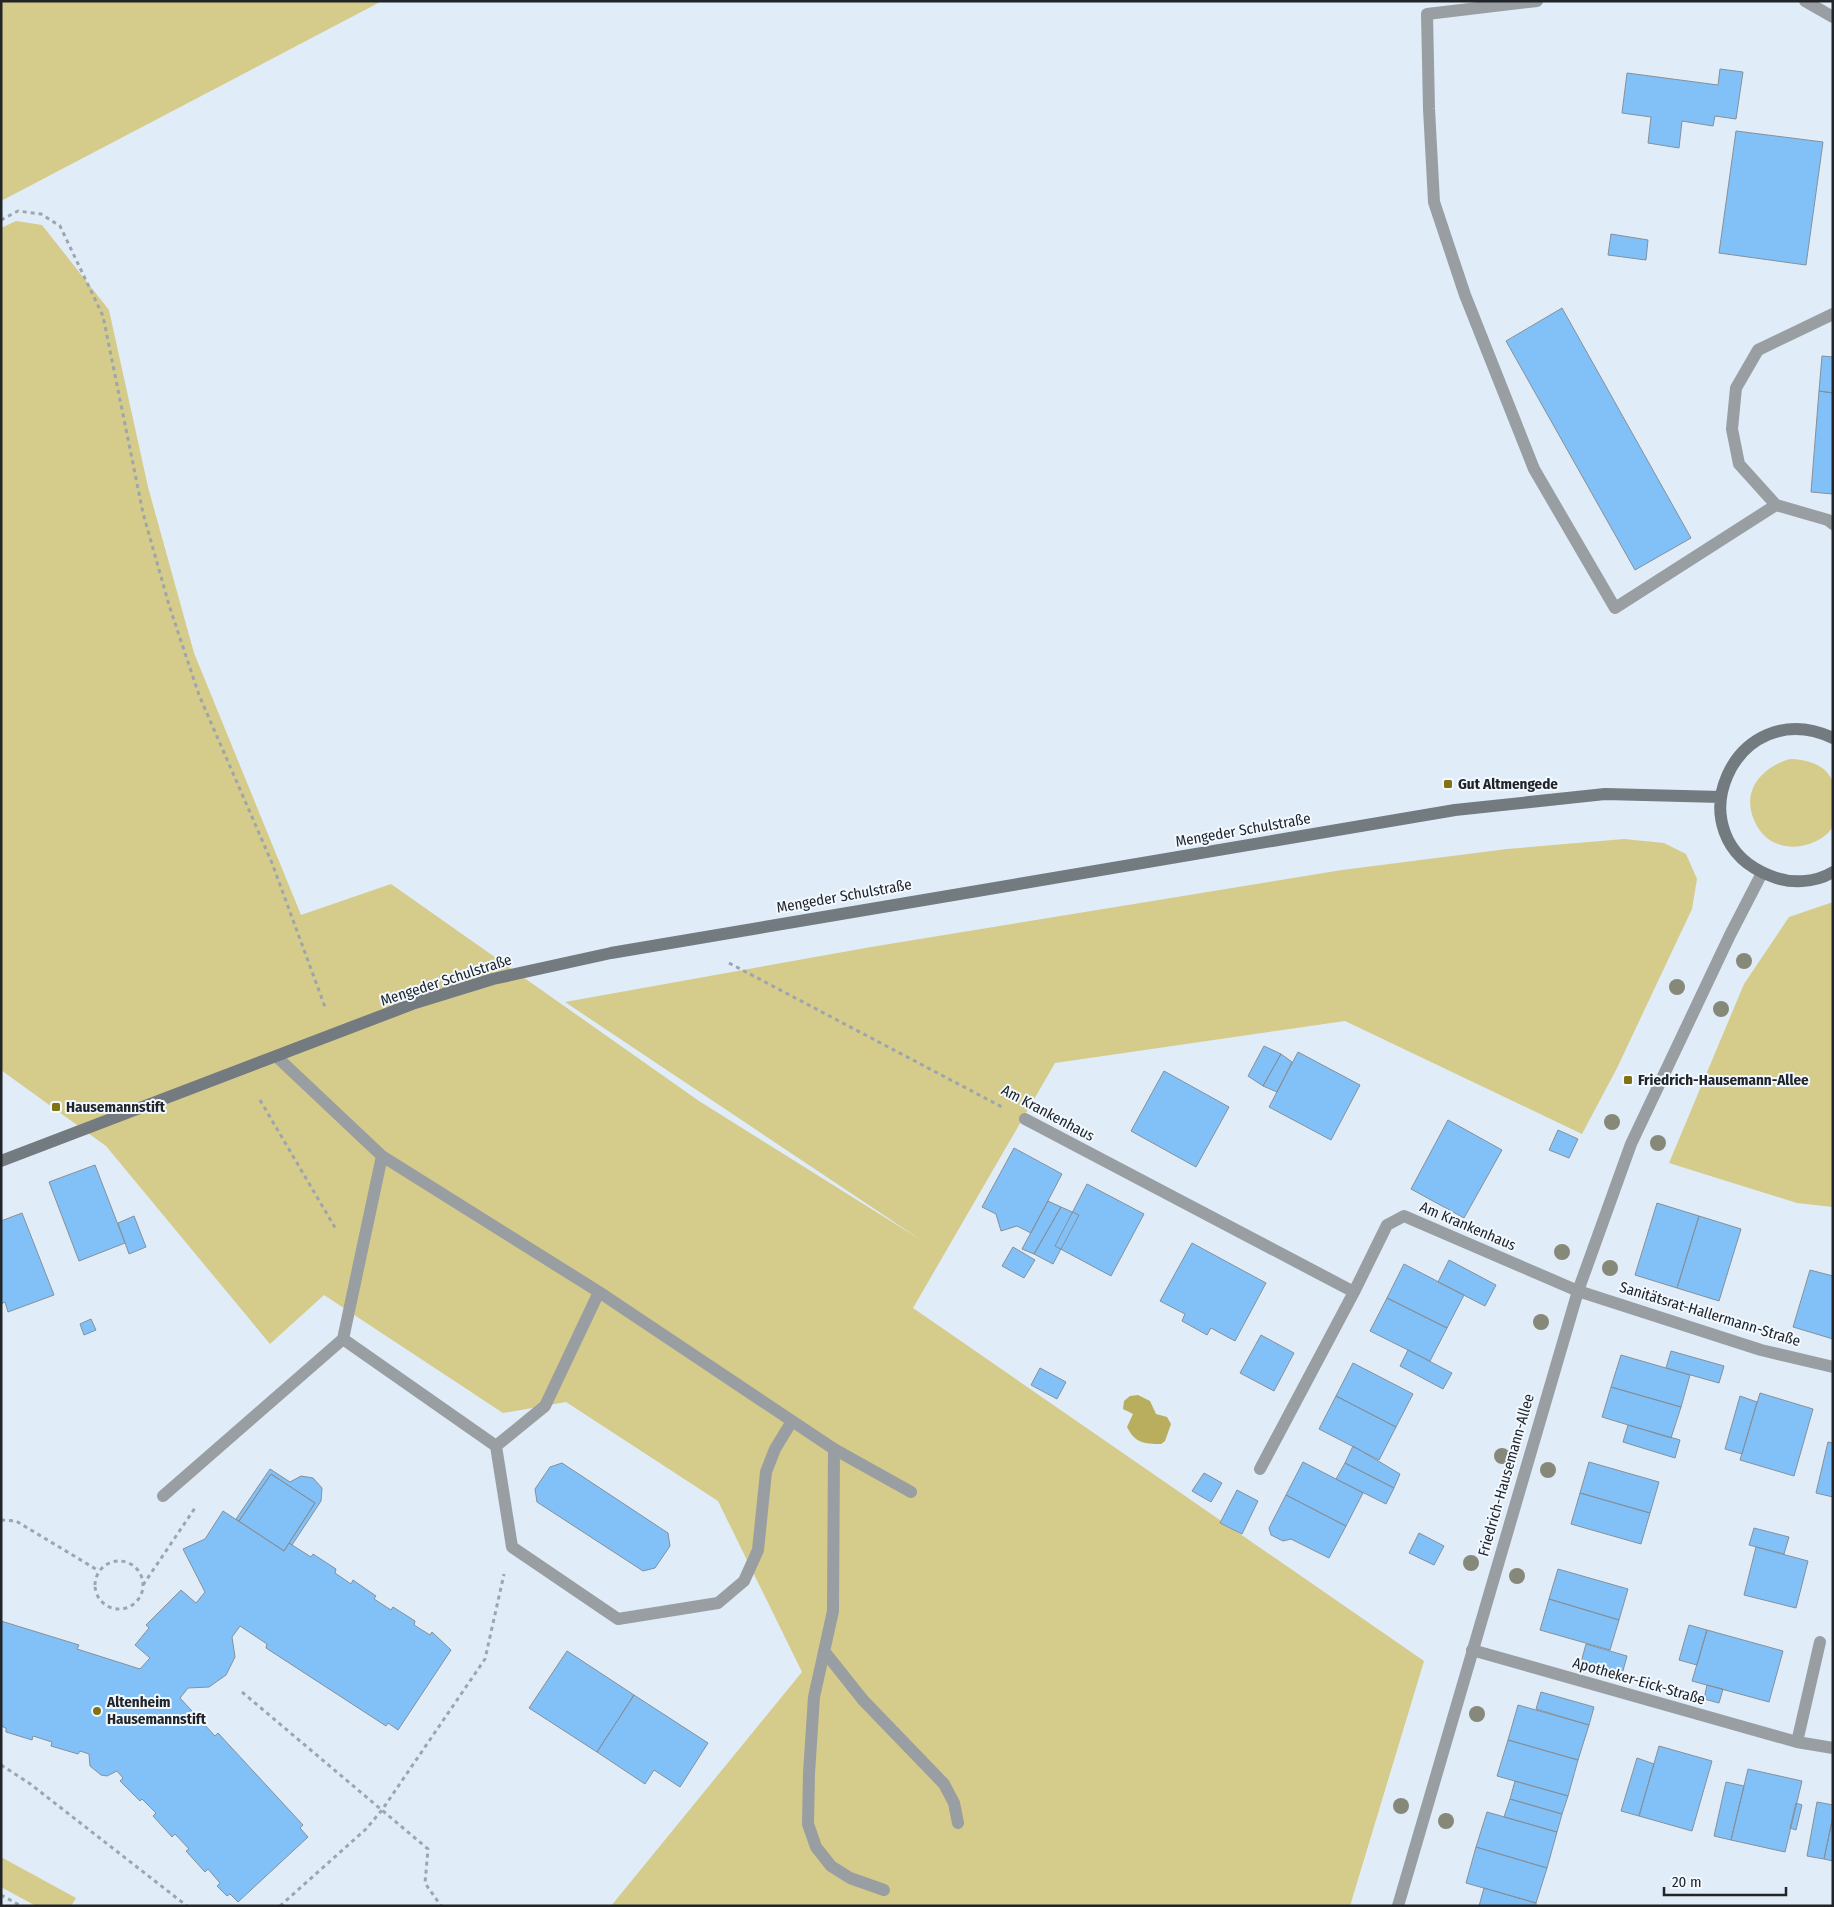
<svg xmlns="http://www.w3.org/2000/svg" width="1834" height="1907" viewBox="0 0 1834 1907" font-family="'Fira Sans Condensed',sans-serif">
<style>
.green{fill:#d5cb8a}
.water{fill:#b9ad5e}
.building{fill:#81c1f8;stroke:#86909a}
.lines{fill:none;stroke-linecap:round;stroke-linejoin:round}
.path{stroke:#9da6ae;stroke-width:3;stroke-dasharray:4 4;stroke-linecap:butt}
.service{stroke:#999ea3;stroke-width:12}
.minor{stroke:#999ea3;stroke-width:12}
.secondary{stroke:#737a80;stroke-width:12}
.tree{fill:#86887a}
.poi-dot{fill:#807315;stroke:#f1f8ff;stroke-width:2}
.labels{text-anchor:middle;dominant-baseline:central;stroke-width:4;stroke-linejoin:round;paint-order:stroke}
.poi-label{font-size:15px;font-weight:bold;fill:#212529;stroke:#f1f8ff;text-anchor:start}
.street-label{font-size:15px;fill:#212529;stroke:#f1f8ff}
</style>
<rect width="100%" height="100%" fill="#e0ecf7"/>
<path class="green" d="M1,1h381l-381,200z
M16,221l26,4 67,85 39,177 46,166 107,262 90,-31 308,217 222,139 -356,-238 306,-55 471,-77 165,-21 117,-10 40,4 22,11 11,25 -5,30 -75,159 -35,66 -237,-113 -290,42 -142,245 511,353 -74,245h-739l191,-234 -84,-171 -152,-99 -63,11 -179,-118 -54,49 -164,-198 -105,-76v-842z
M1790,759c15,0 35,5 42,21 2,6 1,16 1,23 0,6 1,17 0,23 -2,5 -9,11 -13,13 -22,13 -50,10 -63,-13 -18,-32 2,-58 33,-67z
M1833,902v305l-36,-4 -128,-40 75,-179 45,-67z
M1,1857l75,41 -5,8h-35l-35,-19z"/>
<path class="water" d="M1138,1395l12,6 6,13 11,3 4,7 -6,17 -4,3c-17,0 -26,-1 -34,-17l6,-13 -10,-5 1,-8 6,-5z"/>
<path class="building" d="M1720,69l23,3 -7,47 -21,-3 -2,10 -31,-5 -3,27 -31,-5 3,-26 -29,-4 5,-40 91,12z
M1736,131l87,11 -17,123 -87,-12z
M1611,234l37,6 -2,20 -38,-5z
M1562,308l129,230 -56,32 -129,-229z
M1822,356l11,1v36l-14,-2z
M1819,391l14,2v101l-22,-2z
M1264,1046l17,8 -18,32 -15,-10z
M1298,1052l62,33 -29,55 -62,-33z
M1281,1054l11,8 -15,30 -14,-6z
M1164,1071l65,36 -33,60 -65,-36z
M1448,1120l54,30 -38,68 -53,-29z
M1558,1130l20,9 -9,19 -20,-8z
M1014,1148l48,26 -31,59 -14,-7 -16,5 -5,-17 -14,-7z
M95,1165l30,78 -46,18 -30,-79z
M1087,1184l57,30 -33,62 -56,-30z
M1048,1201l13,6 -27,47 -12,-5z
M1657,1203l42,13 -22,72 -42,-13z
M1061,1207l18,8 -26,49 -19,-10z
M22,1213l32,82 -46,17 -3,-10 -4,2v-83z
M134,1216l12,31 -17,7 -11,-31z
M1699,1216l42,13 -22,72 -42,-13z
M1192,1243l74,40 -31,58 -24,-13 -4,7 -25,-14 3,-7 -25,-13z
M1013,1247l22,13 -11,18 -22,-12z
M1449,1260l47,25 -11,21 -47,-24z
M1404,1264l60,31 -17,33 -60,-30z
M1810,1270l23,6v63l-40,-12z
M1387,1298l60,30 -17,33 -60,-30z
M91,1319l5,11 -12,5 -4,-11z
M1261,1335l33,18 -20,38 -34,-18z
M1408,1350l44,23 -9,16 -43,-23z
M1671,1351l53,15 -5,17 -53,-15z
M1621,1355l69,20 -9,32 -70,-20z
M1353,1363l60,31 -17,33 -60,-31z
M1040,1368l26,14 -9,17 -26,-14z
M1611,1387l70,20 -10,31 -69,-21z
M1760,1393l53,16 -19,67 -54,-16z
M1336,1396l60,31 -17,33 -60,-31z
M1740,1396l17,6 -15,52 -17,-5z
M1628,1425l52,15 -5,18 -52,-16z
M1828,1442l5,1v54l-17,-4z
M1353,1446l47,28 -6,14 -49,-25z
M1303,1462l60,31 -17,33 -60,-31z
M1589,1462l70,20 -9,31 -70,-20z
M562,1463l106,70 2,13 -15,22 -12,3 -106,-69 -2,-13 15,-22z
M1345,1463l49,25 -8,16 -50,-25z
M270,1469l20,13 11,-6 12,2 9,10 -1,13 -29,44 -3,-2 26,-40 -44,-29 -32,47 -3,-2z
M1204,1473l18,10 -11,19 -19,-11z
M271,1474l44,29 -31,48 -45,-30z
M1237,1490l21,11 -16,33 -22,-11z
M1580,1493l70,20 -9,31 -70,-20z
M1286,1495l60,31 -17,32 -38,-19 -8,2 -12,-6 -2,-7z
M223,1511l61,40 5,-8 22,14 2,-3 23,15 -1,4 16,11 2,-4 23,16 -2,3 17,11 2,-3 22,14 -1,4 16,10 2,-3 19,18 -53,80 -10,-7 -2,3 -120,-78 1,-4 -27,-18 -8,11 3,20 -9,18 -17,12 -21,1 -8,10 35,38 3,-3 85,92 -3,3 8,9 -70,65 -8,-8 -3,2 -10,-10 3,-3 -12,-14 -3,3 -19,-21 3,-2 -14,-15 -3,3 -19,-21 3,-3 -14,-14 -2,2 -20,-20 3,-3 -6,-7 -10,5 -6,-1 -11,-9 -1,-12 -9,-3 -2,3 -27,-8 1,-4 -19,-6 -1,4 -26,-8v-4l-5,-2v-105l78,24 -2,4 63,20 10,-11 -15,-13 14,-17 -3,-3 35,-35 15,13 9,-11 -22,-43 22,-10z
M1754,1528l35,9 -5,17 -35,-9z
M1419,1533l25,13 -10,19 -25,-12z
M1756,1547l52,14 -12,47 -52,-13z
M1558,1569l70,20 -9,31 -70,-21z
M1549,1599l70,21 -9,30 -70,-20z
M1689,1625l18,5 -10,35 -18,-5z
M1707,1630l76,21 -14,51 -77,-21z
M1586,1644l41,12 -6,22 -41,-12z
M567,1651l67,44 -37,57 -68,-44z
M1707,1685l16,4 -4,14 -15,-4z
M1541,1692l53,15 -5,18 -53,-16z
M634,1695l74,48 -28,44 -26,-17 -9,14 -48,-32z
M1518,1705l71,20 -11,35 -70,-20z
M1508,1740l70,20 -10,36 -71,-20z
M1659,1746l53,15 -20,70 -53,-15z
M1637,1758l17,6 -15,52 -18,-5z
M1748,1769l54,12 -17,71 -54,-12z
M1515,1781l53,15 -6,18 -52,-15z
M1726,1782l18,4 -13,54 -17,-4z
M1510,1799l52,15 -5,18 -53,-15z
M1817,1802l16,3v11l-9,43 -17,-3z
M1796,1803l6,2 -6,25 -6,-2z
M1487,1812l70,20 -10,36 -71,-21z
M1833,1816v45l-9,-2z
M1476,1847l71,21 -11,35 -70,-20z
M1484,1888l52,15v3h-57z"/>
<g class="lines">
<path class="path" d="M1,220l17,-9 23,3 19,12 43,90 40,197 26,92 30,90 73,168 53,144
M729,963l273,144
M260,1100l77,131
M1,1520l15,1 83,50
M95 1585a24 24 0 1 1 48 0a24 24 0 1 1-48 0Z
M143,1585l52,-77
M242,1692l186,157 -3,34 16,23
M1,1765l28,18 158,123
M1,1895l20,11
M280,1906l86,-77 16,-19 103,-151 19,-85"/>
<path class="service" d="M1537,1l-110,13 2,95 5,93 31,93 69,174 81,139 161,-103
M1805,1l28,16
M1833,314l-75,36 -22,38 -4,41 7,35 37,41 52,15 5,4
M599,1292l235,157 77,43
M343,1339l153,107 49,-40 54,-114 -217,-136
M496,1446l16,101 106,72 100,-16 26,-22 14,-31 8,-78 9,-23 17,-28
M834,1449l-1,162 -19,86 -5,76 -1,51 8,23 15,19 19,12 34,12
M163,1496l180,-157 39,-183 -105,-99
M824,1651l39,49 81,84 10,19 4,20"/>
<path class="minor" d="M1025,1119l329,173 33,-67 17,-9 174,75 183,59 72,17
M1260,1469l94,-177
M1472,1650l325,92 36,6
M1797,1742l23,-100
M1398,1906l180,-615 53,-147 99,-209 32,-62"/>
<path class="secondary" d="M1833,738c-99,-46 -162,100 -62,138 19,8 44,7 62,-4
M1,1161l414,-158 78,-24 118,-26 844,-143 150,-16 116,3"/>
</g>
<g class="tree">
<circle cx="1744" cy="961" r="8"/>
<circle cx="1677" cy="987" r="8"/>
<circle cx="1721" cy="1009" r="8"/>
<circle cx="1612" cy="1122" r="8"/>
<circle cx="1658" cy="1143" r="8"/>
<circle cx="1562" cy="1252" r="8"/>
<circle cx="1610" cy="1268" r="8"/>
<circle cx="1541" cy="1322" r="8"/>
<circle cx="1502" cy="1456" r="8"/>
<circle cx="1548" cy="1470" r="8"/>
<circle cx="1471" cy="1563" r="8"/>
<circle cx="1517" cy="1576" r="8"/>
<circle cx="1477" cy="1714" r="8"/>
<circle cx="1401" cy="1806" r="8"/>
<circle cx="1446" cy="1821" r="8"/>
</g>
<g class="poi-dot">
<rect x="1443" y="779" width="10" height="10" rx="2.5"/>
<rect x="1623" y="1075" width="10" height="10" rx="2.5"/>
<rect x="51" y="1102" width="10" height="10" rx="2.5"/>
<circle cx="97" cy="1711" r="5"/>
</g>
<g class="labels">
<g class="poi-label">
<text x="1458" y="784">Gut Altmengede</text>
<text x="1638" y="1080">Friedrich-Hausemann-Allee</text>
<text x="66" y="1107">Hausemannstift</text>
<text x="107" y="1702">Altenheim<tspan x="107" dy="17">Hausemannstift</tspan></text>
</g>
<g class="street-label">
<text transform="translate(1243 830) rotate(-10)">Mengeder Schulstraße</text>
<text transform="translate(844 896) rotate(-10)">Mengeder Schulstraße</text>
<text transform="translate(446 980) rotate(-18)">Mengeder Schulstraße</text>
<text transform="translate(1048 1113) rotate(28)">Am Krankenhaus</text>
<text transform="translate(1468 1226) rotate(23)">Am Krankenhaus</text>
<text transform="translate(1710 1314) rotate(17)">Sanitätsrat-Hallermann-Straße</text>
<text transform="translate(1506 1475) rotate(-74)">Friedrich-Hausemann-Allee</text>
<text transform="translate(1639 1681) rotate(16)">Apotheker-Eick-Straße</text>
</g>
</g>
<rect width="1834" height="1907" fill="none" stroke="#212529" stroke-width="5"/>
<path d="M1664 1887v8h122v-8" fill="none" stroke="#212529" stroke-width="2.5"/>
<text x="1672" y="1887" font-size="15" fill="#212529" stroke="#f1f8ff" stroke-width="4" paint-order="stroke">20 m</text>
</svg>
